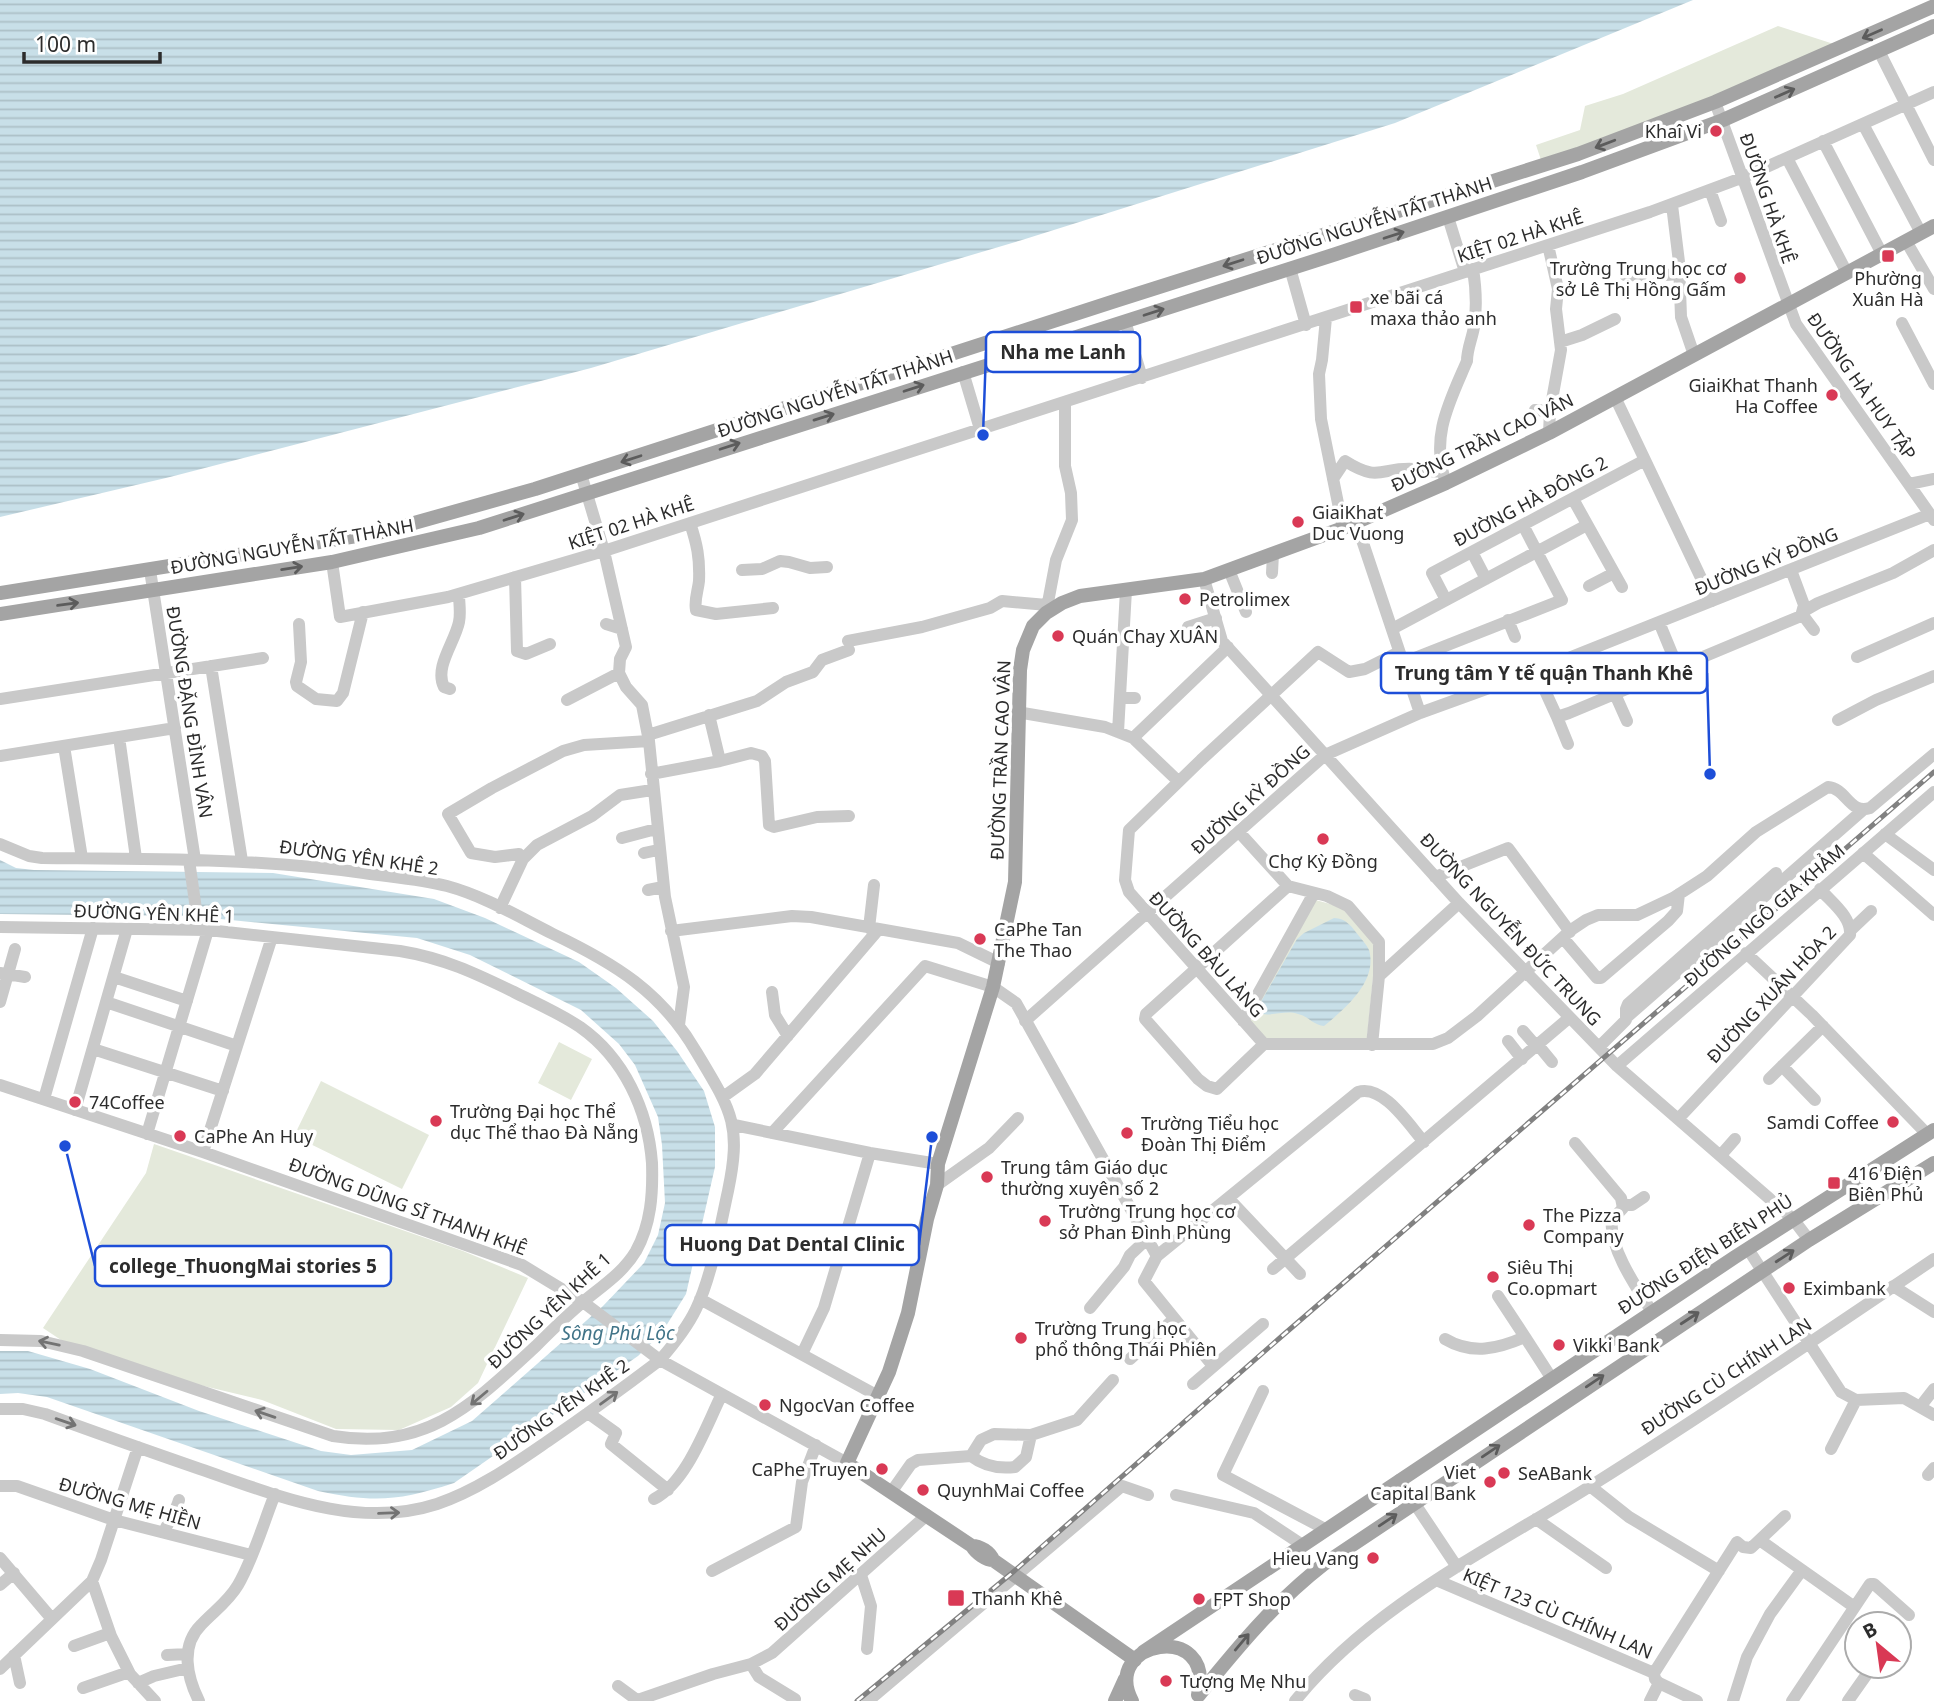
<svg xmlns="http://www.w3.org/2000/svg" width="1934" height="1701" viewBox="0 0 1934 1701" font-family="'Noto Sans',sans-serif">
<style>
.park{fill:#e4e9db}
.water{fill:url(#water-rules)}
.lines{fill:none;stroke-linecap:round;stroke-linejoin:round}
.minor{stroke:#c9c9c9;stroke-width:12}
.major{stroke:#a4a4a4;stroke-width:14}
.rail-casing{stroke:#818181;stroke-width:5}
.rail{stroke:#fff;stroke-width:2.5;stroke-dasharray:8;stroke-linecap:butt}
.oneway{stroke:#5c5c5c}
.oneway2{stroke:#737373}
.poi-dot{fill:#d93955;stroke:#fff;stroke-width:2.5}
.labels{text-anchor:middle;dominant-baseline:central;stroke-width:7;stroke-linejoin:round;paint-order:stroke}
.poi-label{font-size:18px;fill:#2c2c2c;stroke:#fff;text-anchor:start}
.street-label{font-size:18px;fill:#2c2c2c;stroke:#fff}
.water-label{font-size:19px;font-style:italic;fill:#417488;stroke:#fff}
.leader{fill:none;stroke:#1d4ed8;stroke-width:2.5}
.callout-dot{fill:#1d4ed8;stroke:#fff;stroke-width:2.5}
.callout{fill:#fff;stroke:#1d4ed8;stroke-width:2.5}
.callout-label{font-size:19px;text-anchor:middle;font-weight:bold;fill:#2c2c2c}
</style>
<defs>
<pattern id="water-rules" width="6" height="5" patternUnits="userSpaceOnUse" patternTransform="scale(1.75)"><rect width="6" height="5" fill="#c8dfe8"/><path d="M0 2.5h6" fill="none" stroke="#acc0c7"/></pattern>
</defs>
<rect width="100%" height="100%" fill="#fff"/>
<path class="park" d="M1778,26l65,21 -300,119 -7,-21 44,-15 5,-24 38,-12z
M1312,899l29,8 35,39 -9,93 -101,1 -20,-22z
M559,1042l33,17 -21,41 -33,-17z
M321,1081l108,54 -27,54 -108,-53z
M154,1144l309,107 65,27 -50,105 -27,24 -52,23 -63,-1 -74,-29 -96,-23 -102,-35 -21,-14 103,-155z"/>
<path class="water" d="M0,0h1693l-298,123 -373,117 -431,128 -421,109 -170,40z
M0,860l16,8 18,2 239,3 161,26 51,19 94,44 37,26 37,33 24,30 27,40 11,36v40l-29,127 -25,40 -23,22 -184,127c-55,18 -80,20 -136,8l-271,-94 -29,-4 -18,1v-43h28l62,18 109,42 122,40 30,4 61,-5 60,-29 131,-115 41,-43 14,-28 7,-32 -3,-58 -4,-28 -23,-52 -16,-21 -38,-34 -111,-55 -53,-17 -227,-22 -190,-2z
M1334,918c12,0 18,9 25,18 3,4 8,9 10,14 9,31 -23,58 -45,76 -11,-1 -16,-10 -26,-12 -12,-4 -24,2 -36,0l-3,-9 38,-66 7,-6z"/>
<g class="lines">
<path class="minor" d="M1879,51l55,109
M1715,102l81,222 138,196
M1863,124l58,109
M1823,141l59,113
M1787,158l60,115
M1710,190l11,31
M1672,205l7,57 2,55 13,38
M1448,217l17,55
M1906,241l28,48
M1548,245l10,44 -2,20 5,41 -11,61 -1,22
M1290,268l16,57
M1625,275l28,1 26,-2
M1326,318l-4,42 -3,14 2,45 22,109
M1125,321l17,57
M1902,323l32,61
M1560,342l22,-7 33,-16
M963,372l17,57
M1615,397l97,204
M1535,410l15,1
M581,474l23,77 22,96 -6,12 -1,14 7,14 16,18 7,36 16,156 19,90 -5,38
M1333,479l12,-18c35,22 35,6 69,8 10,0 17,4 28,2
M1446,483c-16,-46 3,-80 21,-122 0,-12 5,-22 7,-34 3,-19 2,-39 -1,-58
M1909,484l25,-5
M1573,499l49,88
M1356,522l64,191
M690,523c7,21 10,35 9,58 -1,10 -5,19 -3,29l20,4 57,-6
M1472,552l14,27
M332,562l8,55 108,-20 156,-46 1046,-339 94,-35 190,-85
M150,570l45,290
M742,570l20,-1 18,-8 9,1 21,6 17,-1
M1229,570l17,42
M1272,573l1,-19
M515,577l2,74 9,3 24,-10
M1204,579l18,62 237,262 158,163 176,153 16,21
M1589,586l25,-13
M1446,600l-14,-27 213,-113
M1804,611l14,-8 75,-30 41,-23
M1046,613l10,-53 16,-40 -1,-27 -6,-27v-64
M1802,614l12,16
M1508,620l7,17
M1659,622l19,46
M299,624l2,38 -5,20 1,4 19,13 21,2 6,-8 20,-81
M606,624l16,5
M1188,627l28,-9
M1392,629l195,-104
M848,641l74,-14 68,-19 12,-7 45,4
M1857,657l77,-34
M1402,663l160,-63 -39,-75
M211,666l31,195
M1536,671l21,46 12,-4 232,-97 3,-11 -13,-35
M450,689l-6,-2c-10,-20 11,-45 15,-65 2,-9 0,-19 0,-28
M1615,694l12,27
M1120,698h15
M0,699l263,-41
M567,700l52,-27
M1017,712l88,15 28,11 45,43
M709,715l11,46
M1557,717l11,27
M1838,720l38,-20 58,-24
M1118,732l8,-142
M648,735l109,-34 29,-19 27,-10 9,-12 27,-10
M119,737l17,121
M1133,738l95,-91
M64,746l18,112
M0,756l175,-28
M651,774l69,-13 31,-8 11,3 3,5 4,64 5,2 43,-10 32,-1
M1239,832l49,54 39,10 21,10 31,36v34l-7,69
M1885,834l49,36
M622,838l34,-9
M0,844l29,12 13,2c107,1 215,0 322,15 27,4 56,6 83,13 37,10 72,31 106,48 61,29 109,58 144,119 34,57 45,71 31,138 -8,36 -16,85 -32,118 -9,19 -22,35 -36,51 -37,28 -74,55 -112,81 -35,24 -70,49 -111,63 -80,26 -161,-9 -237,-35 -52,-18 -103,-36 -155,-55l-22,-5h-23
M644,853l14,-3
M1863,853l71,62
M523,859l-4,-5 -24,3 -24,-4 -23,-39 44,-26 71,-37 21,-6 65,-4
M189,860l10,70
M1435,877l73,-29 62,84
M1288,886l-142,128 -1,5 53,60 9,7 10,3 47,-45h169l15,-6 29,-22 94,-86 15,-10 12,-5h39l36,-17 34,-22 49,-44 72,-45c18,1 22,28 42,21l64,-54
M648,890l15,-3
M500,908l23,-49 14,-14 55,-29 28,-21 32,-5
M0,927l208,3 192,21c43,7 75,22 114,41 22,11 45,21 66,35 44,31 68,83 72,136 1,31 -1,61 -16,88 -13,22 -34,35 -53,51 -17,14 -32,29 -47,44 -64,59 -109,105 -203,90l-250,-85 -42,-10 -41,-1
M869,928l5,-43
M1851,930l20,-19
M671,931l121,-15 19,1 147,26 41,20
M1563,938l34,40h4l67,-57 9,-10 2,-17
M1746,953l66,62 115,119
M0,973l25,4
M1379,976l80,-73
M114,977l73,24
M772,992l3,23 13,21
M0,1002l15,-53
M106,1002l131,44
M1627,1017l236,-207
M1025,1021l300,-266 95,-42 116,-42 394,-157
M1243,1021l71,-128
M1523,1031l13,15
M1508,1041l14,18
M1264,1044l-135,-152 -4,-12 4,-50 72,-70 117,-108 31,20 16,-3 34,-17
M1538,1045l14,17
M1599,1047l27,-27v-11l2,-5 148,-131
M93,1049l130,42
M1617,1066l317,-274
M1782,1066l33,34
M1769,1079l54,-53
M0,1085l203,67 319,113 61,37 77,58 187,103
M723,1097l32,-23 123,-144
M44,1099l49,-171
M75,1110l52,-181
M1679,1118l171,-183c2,-18 -19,-33 -30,-46
M734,1125l136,28 68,11
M772,1133l153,-167 68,21 23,16 141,253
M147,1134l61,-204
M1575,1143l46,55 2,10 -11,12c-4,27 26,70 40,92
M203,1152l69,-215
M1721,1155l14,-16
M937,1185l52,-37 29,-30
M1228,1198l72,76
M1624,1205h8l12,-8
M804,1235l40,9
M1748,1249l93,143 15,8 48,-2 30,17
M1273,1269l296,-251
M1893,1286l41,26
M1498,1296l27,41
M700,1299l178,97
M1090,1308l34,-41 6,-12 17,-16
M1445,1339c27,16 53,10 80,-2l27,42
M802,1354l22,-46 46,-155
M1130,1359l44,-40
M1213,1366l-69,-85 13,-25 201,-164c25,-8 51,33 66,50
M1193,1384l70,-60
M1263,1391l-40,84 102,54
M1920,1407l14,-18
M588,1413l28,20 -5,11 57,46
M1831,1449l25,-49
M971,1456c13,10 28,13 44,11l11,-10 5,-22
M1928,1475l6,-7
M1399,1480l58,87
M0,1486h17l97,34 137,35
M1590,1486l39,31 90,54
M892,1491l19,-27 7,-4 53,-4 10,-16 13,-6 37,1 46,-15 36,-40
M1176,1495l78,18 47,31
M654,1499c33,-17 52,-73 68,-105
M1536,1519l70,49
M164,1532c5,-12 11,-18 15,-32
M1761,1541l92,65
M0,1558l52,61
M712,1571l84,-44 6,-45 14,-37
M861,1575l10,31 -4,43
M1436,1580l218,93 1,6 4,4 38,18
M92,1581l19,55 19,38 25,27
M0,1585l14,-12
M74,1646l36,-13
M14,1655l6,28
M167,1655l21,-1
M751,1664l8,13 36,22
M0,1669l92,-88 9,-21 37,-113
M1654,1673l83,-131 6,5 8,1 34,-32
M138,1683l16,-7 34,-8
M618,1686l19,14
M83,1688l46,-16
M1355,1695l10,4 -1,2
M199,1701c-12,-24 -19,-55 2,-76 13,-14 27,-23 37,-40 16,-28 25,-61 37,-91
M635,1701l78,-27 38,-10 21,-11 155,-138
M868,1701l254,-215 26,9
M1295,1701c77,-95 192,-150 294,-214 116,-73 231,-151 345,-228
M1650,1701l9,-18
M1733,1701l14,-44 23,-43 32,-44
M1792,1701l78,-117h4l35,31
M1848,1701l19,-27"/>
<path class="major" d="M0,593l382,-61 153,-43 580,-188 463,-147 137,-52 219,-96
M0,614l332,-52 147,-34 857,-274 246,-82 141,-52 211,-94
M972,1546c8,0 18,6 21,14 -7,0 -17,-7 -21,-14l-125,-83 42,-91 19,-59 19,-94 10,-34 1,-21 55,-177 22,-105 5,-212 3,-20 10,-24 13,-13 16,-10 18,-7 124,-17 139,-51 103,-45 103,-50 385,-207
M993,1560l142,100
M1143,1652l592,-395 199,-127
M1199,1695c39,-48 76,-93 125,-131l485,-324 125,-77
M1115,1701l10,-22
M1132,1701c-32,-61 84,-81 66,-6"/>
<defs>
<path id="rail" d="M857,1701l155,-128 270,-237 652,-564"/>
</defs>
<use href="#rail" class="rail-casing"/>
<use href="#rail" class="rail"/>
</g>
<defs><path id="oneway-shaft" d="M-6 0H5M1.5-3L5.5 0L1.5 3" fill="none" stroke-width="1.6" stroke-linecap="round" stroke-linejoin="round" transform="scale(1.75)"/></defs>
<g class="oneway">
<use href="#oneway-shaft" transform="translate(1872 34) rotate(156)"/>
<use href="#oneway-shaft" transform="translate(1785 93) rotate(-24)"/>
<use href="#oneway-shaft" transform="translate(1605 144) rotate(159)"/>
<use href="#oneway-shaft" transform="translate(1394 235) rotate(-18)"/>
<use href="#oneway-shaft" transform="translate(1233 263) rotate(162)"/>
<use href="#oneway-shaft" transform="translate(1154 312) rotate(-18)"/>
<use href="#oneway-shaft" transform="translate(914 388) rotate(-18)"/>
<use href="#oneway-shaft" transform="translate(824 417) rotate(-17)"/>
<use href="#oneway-shaft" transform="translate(730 446) rotate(-18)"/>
<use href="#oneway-shaft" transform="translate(631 459) rotate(162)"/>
<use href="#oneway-shaft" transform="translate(514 517) rotate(-18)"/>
<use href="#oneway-shaft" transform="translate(292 568) rotate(-9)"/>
<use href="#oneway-shaft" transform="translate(68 604) rotate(-8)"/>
<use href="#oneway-shaft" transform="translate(1785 1256) rotate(-33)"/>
<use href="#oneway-shaft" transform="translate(1690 1318) rotate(-33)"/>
<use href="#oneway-shaft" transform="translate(1595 1381) rotate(-34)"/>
<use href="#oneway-shaft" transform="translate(1491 1451) rotate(-34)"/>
<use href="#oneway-shaft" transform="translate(1388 1520) rotate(-34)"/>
<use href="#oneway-shaft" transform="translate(1242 1642) rotate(-50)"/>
</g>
<g class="oneway2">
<use href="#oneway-shaft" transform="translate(49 1343) rotate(-168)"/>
<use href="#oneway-shaft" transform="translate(479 1398) rotate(140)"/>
<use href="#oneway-shaft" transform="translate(609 1398) rotate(-36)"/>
<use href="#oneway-shaft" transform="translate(265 1414) rotate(-161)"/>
<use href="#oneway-shaft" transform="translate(66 1422) rotate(19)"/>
<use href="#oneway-shaft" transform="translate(389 1513) rotate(-2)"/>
</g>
<g class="poi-dot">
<circle cx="1716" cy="131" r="7"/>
<rect x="1881" y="249" width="14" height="14" rx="3.5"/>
<circle cx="1740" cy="278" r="7"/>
<rect x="1349" y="300" width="14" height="14" rx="3.5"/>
<circle cx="1832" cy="395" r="7"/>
<circle cx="1298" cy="522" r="7"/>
<circle cx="1185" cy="599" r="7"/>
<circle cx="1058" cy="636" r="7"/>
<circle cx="1323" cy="839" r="7"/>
<circle cx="980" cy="939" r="7"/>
<circle cx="75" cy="1102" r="7"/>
<circle cx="436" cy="1121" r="7"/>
<circle cx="1893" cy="1122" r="7"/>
<circle cx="1127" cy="1133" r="7"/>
<circle cx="180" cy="1136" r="7"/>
<circle cx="987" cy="1177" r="7"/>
<rect x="1827" y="1176" width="14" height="14" rx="3.5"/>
<circle cx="1045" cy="1221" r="7"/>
<circle cx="1529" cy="1225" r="7"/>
<circle cx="1493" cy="1277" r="7"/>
<circle cx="1789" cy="1288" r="7"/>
<circle cx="1021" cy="1338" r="7"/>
<circle cx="1559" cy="1345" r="7"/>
<circle cx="765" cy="1405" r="7"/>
<circle cx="882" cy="1469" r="7"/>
<circle cx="1504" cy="1473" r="7"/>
<circle cx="1490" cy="1482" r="7"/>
<circle cx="923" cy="1490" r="7"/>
<circle cx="1373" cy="1558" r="7"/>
<rect x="947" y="1589" width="18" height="18" rx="3.5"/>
<circle cx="1199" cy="1599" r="7"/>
<circle cx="1166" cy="1681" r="7"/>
</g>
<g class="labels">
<g class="poi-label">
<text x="1702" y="131" text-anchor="end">Khaî Vi</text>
<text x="1726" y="268" text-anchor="end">Trường Trung học cơ<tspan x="1726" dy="21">sở Lê Thị Hồng Gấm</tspan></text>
<text x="1888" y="278" text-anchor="middle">Phường<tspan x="1888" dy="21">Xuân Hà</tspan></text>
<text x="1370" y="297">xe bãi cá<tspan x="1370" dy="21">maxa thảo anh</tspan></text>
<text x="1818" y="385" text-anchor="end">GiaiKhat Thanh<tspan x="1818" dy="21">Ha Coffee</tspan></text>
<text x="1312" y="512">GiaiKhat<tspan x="1312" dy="21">Duc Vuong</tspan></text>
<text x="1199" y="599">Petrolimex</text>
<text x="1072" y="636">Quán Chay XUÂN</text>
<text x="1323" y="861" text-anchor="middle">Chợ Kỳ Đồng</text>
<text x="994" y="929">CaPhe Tan<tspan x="994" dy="21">The Thao</tspan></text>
<text x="89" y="1102">74Coffee</text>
<text x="450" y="1111">Trường Đại học Thể<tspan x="450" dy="21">dục Thể thao Đà Nẵng</tspan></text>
<text x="1879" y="1122" text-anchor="end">Samdi Coffee</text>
<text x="1141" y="1123">Trường Tiểu học<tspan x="1141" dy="21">Đoàn Thị Điểm</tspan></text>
<text x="194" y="1136">CaPhe An Huy</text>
<text x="1001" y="1167">Trung tâm Giáo dục<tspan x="1001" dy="21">thường xuyên số 2</tspan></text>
<text x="1848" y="1173">416 Điện<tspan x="1848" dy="21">Biên Phủ</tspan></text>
<text x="1059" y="1211">Trường Trung học cơ<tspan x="1059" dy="21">sở Phan Đình Phùng</tspan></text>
<text x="1543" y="1215">The Pizza<tspan x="1543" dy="21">Company</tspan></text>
<text x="1507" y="1267">Siêu Thị<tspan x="1507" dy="21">Co.opmart</tspan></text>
<text x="1803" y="1288">Eximbank</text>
<text x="1035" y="1328">Trường Trung học<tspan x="1035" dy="21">phổ thông Thái Phiên</tspan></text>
<text x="1573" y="1345">Vikki Bank</text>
<text x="779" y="1405">NgocVan Coffee</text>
<text x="868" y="1469" text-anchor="end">CaPhe Truyen</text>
<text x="1476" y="1472" text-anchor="end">Viet<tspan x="1476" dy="21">Capital Bank</tspan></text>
<text x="1518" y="1473">SeABank</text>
<text x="937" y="1490">QuynhMai Coffee</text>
<text x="1359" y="1558" text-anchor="end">Hieu Vang</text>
<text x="972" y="1598">Thanh Khê</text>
<text x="1213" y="1599">FPT Shop</text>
<text x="1180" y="1681">Tượng Mẹ Nhu</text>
</g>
<g class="street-label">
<text transform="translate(1768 198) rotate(71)">ĐƯỜNG HÀ KHÊ</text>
<text transform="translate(1374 220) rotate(-18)">ĐƯỜNG NGUYỄN TẤT THÀNH</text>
<text transform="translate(1520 236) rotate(-18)">KIỆT 02 HÀ KHÊ</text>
<text transform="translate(1862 386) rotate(55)">ĐƯỜNG HÀ HUY TẬP</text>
<text transform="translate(835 393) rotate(-18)">ĐƯỜNG NGUYỄN TẤT THÀNH</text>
<text transform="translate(1482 442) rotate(-26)">ĐƯỜNG TRẦN CAO VÂN</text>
<text transform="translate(1530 501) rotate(-28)">ĐƯỜNG HÀ ĐÔNG 2</text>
<text transform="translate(631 523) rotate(-18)">KIỆT 02 HÀ KHÊ</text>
<text transform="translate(292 546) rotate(-10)">ĐƯỜNG NGUYỄN TẤT THÀNH</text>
<text transform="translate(1766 561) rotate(-22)">ĐƯỜNG KỲ ĐỒNG</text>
<text transform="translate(190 712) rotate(81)">ĐƯỜNG ĐẶNG ĐÌNH VÂN</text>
<text transform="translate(1000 760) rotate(-88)">ĐƯỜNG TRẦN CAO VÂN</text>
<text transform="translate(1250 799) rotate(-42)">ĐƯỜNG KỲ ĐỒNG</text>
<text transform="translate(359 857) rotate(8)">ĐƯỜNG YÊN KHÊ 2</text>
<text transform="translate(154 913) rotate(2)">ĐƯỜNG YÊN KHÊ 1</text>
<text transform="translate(1764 915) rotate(-41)">ĐƯỜNG NGÔ GIA KHẢM</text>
<text transform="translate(1511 929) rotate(47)">ĐƯỜNG NGUYỄN ĐỨC TRUNG</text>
<text transform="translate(1207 954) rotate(48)">ĐƯỜNG BÀU LÀNG</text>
<text transform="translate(1771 994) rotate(-47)">ĐƯỜNG XUÂN HÒA 2</text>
<text transform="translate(408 1206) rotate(20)">ĐƯỜNG DŨNG SĨ THANH KHÊ</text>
<text transform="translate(1705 1254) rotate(-33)">ĐƯỜNG ĐIỆN BIÊN PHỦ</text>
<text transform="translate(549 1310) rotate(-43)">ĐƯỜNG YÊN KHÊ 1</text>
<text transform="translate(1726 1376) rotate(-33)">ĐƯỜNG CÙ CHÍNH LAN</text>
<text transform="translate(561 1409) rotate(-35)">ĐƯỜNG YÊN KHÊ 2</text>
<text transform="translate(130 1503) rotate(16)">ĐƯỜNG MẸ HIỀN</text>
<text transform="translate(830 1579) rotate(-42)">ĐƯỜNG MẸ NHU</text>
<text transform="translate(1558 1613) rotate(23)">KIỆT 123 CÙ CHÍNH LAN</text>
</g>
<g class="water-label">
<text x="618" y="1333">Sông Phú Lộc</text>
</g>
</g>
<path class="leader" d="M983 435L986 352M1710 774L1707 673M932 1137L919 1245M65 1146L95 1266"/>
<g class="callout-dot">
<circle cx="983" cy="435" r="7"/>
<circle cx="1710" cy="774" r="7"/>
<circle cx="932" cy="1137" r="7"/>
<circle cx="65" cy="1146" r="7"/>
</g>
<g class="callout">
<rect x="986" y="332" width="154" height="40" rx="7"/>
<rect x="1381" y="653" width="326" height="40" rx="7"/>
<rect x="665" y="1225" width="254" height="40" rx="7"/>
<rect x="95" y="1246" width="296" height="40" rx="7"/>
</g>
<g class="callout-label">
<text x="1063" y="359">Nha me Lanh</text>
<text x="1544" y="680">Trung tâm Y tế quận Thanh Khê</text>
<text x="792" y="1251">Huong Dat Dental Clinic</text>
<text x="243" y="1273">college_ThuongMai stories 5</text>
</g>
<g transform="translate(1878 1645) rotate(331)"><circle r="33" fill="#ffffff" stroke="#ababab" stroke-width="2"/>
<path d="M0-5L12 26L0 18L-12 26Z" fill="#d93955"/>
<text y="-10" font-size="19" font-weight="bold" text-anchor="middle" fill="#2c2c2c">B</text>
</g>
<path d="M24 52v10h136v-10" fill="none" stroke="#2c2c2c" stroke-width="3.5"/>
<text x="35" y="52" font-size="21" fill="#2c2c2c" stroke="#ffffff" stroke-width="5" paint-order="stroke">100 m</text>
</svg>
